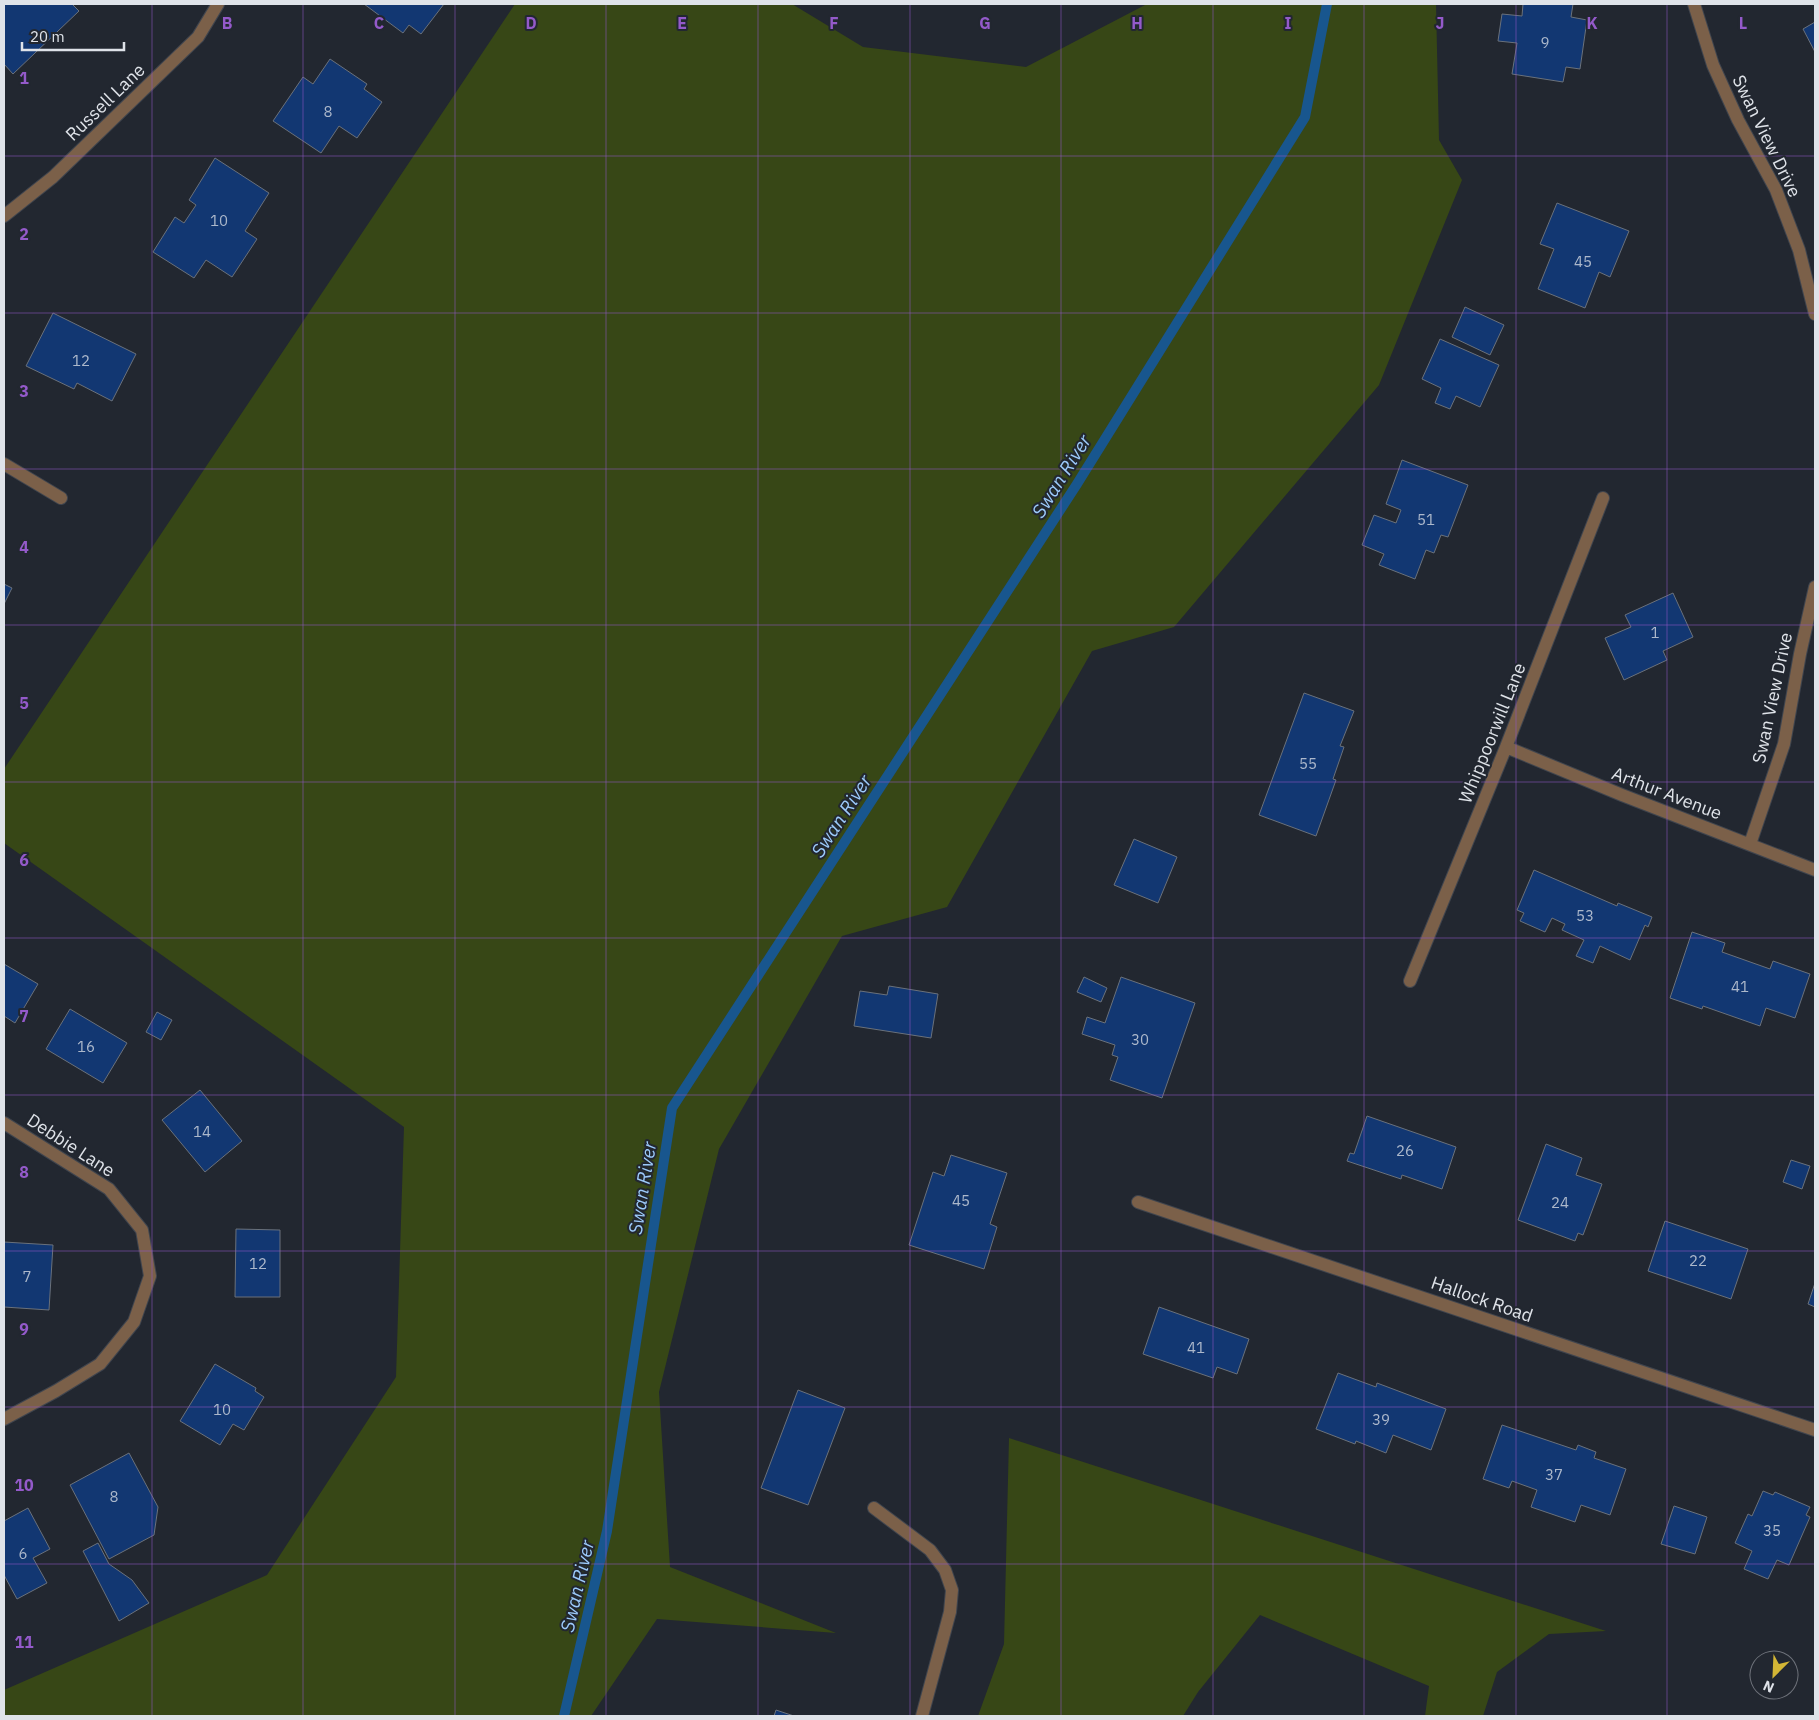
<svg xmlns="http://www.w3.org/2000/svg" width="1819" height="1720" viewBox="0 0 1819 1720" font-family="'IBM Plex Sans',sans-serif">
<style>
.green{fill:#374716}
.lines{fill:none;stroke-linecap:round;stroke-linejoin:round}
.stream{stroke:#18568e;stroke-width:10}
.building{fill:#123772;stroke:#6a717b}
.lane-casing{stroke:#40454e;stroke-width:14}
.street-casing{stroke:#40454e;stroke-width:14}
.lane{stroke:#7b6049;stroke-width:12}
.street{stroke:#7b6049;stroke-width:12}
.grid{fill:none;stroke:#945aca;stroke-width:1;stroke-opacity:0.55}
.labels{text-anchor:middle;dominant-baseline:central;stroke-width:4;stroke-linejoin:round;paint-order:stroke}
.number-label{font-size:15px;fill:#acb8cb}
.street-label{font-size:18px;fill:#dfe3e9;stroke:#222730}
.water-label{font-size:19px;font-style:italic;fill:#9ccafa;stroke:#222730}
.grid-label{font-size:16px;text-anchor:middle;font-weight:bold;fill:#945aca;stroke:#222730;stroke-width:4;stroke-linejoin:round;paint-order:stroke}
</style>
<rect width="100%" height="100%" fill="#222730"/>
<path class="green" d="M515,4h277l71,43 163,20 121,-63h289l3,136 23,40 -83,205 -205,242 -82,24 -145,256 -105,29 -123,213 -60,243 11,175 166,66 -179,-14 -66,97h-587v-26l263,-115 129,-198 8,-250 -400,-284v-74z
M1009,1438l597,193 -57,3 -52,38 -14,44h-58l4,-30 -169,-71 -62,77 -15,24h-205l26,-72z"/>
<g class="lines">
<path class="stream" d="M564,1716l43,-185 65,-423 405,-624 228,-367 22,-113"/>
</g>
<path class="building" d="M4,4h68l7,7 -66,63 -9,-10z
M364,4h80l-23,30 -12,-9 -6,8z
M1523,4h50l-2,13 16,3 -7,49 -14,-2 -3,15 -51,-8 5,-31 -19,-2 4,-27 20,2z
M1815,22v30l-12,-23z
M330,59l37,25 -3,5 18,13 -25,36 -18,-12 -18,27 -48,-32 30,-44 10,7z
M215,158l54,35 -24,38 12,8 -25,38 -26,-17 -12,18 -41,-26 22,-35 9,6 12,-18 -7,-5z
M1557,203l72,28 -19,46 -11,-5 -14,36 -47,-19 16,-40 -14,-5z
M1465,307l39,18 -14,30 -38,-18z
M53,313l83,41 -24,47 -35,-18 -3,6 -48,-23z
M1440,339l59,26 -19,42 -24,-11 -6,13 -15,-6 6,-15 -19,-9z
M1402,460l66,25 -20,52 -7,-2 -7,18 -8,-3 -11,29 -36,-14 5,-11 -22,-9 12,-30 22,8 5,-13 -15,-6z
M4,584l8,4 -8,16z
M1673,593l20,44 -30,14 4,9 -43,20 -19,-42 26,-11 -6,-12z
M1304,693l50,18 -14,35 4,1 -11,32 3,1 -20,56 -57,-21z
M1134,839l43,18 -19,46 -44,-18z
M1534,870l83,36 1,-3 34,14 -4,10 -3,-2 -15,35 -30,-14 -7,17 -17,-7 8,-16 -22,-10 3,-6 -13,-6 -7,14 -25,-11 4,-8 -7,-3z
M1692,932l33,11 -3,9 48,17 3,-8 37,13 -15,44 -29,-10 -6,18 -57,-20 -1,3 -32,-11z
M4,964l34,20 -23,39 -11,-7z
M1084,977l23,11 -6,14 -24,-10z
M1121,977l74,26 -33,95 -52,-18 8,-23 -6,-2 3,-10 -33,-11 5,-17 18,6z
M889,986l49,8 -7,44 -77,-12 6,-35 27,4z
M70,1009l57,34 -24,40 -57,-34z
M157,1012l15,8 -11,20 -15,-8z
M200,1090l42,51 -37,31 -43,-52z
M1367,1116l89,31 -14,42 -40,-14 -1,4 -54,-18 3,-8 4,1z
M1546,1144l36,14 -6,17 26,9 -19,51 -5,-2 -3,8 -57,-21z
M951,1155l56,18 -17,51 7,3 -13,42 -75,-24 24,-73 11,4z
M1791,1160l19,6 -8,23 -19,-7z
M1665,1221l83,28 -17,50 -83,-28z
M236,1229l44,1v67h-45z
M4,1242l49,3 -4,65 -45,-3z
M1815,1283v24l-7,-3z
M1159,1307l90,32 -12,35 -20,-7 -4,11 -70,-24z
M215,1364l41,24 -1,3 9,6 -20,33 -11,-6 -13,21 -40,-24z
M1338,1373l38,14 1,-4 69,26 -15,41 -38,-15 -7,18 -30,-12 -1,3 -39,-15z
M798,1390l47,18 -37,97 -47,-17z
M1502,1425l74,25 2,-5 18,7 -2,6 32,11 -16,46 -29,-10 -6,17 -44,-15 6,-17 -25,-9 -3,7 -26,-9z
M129,1453l29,54 -4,28 -45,24 -39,-74z
M1763,1491l10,4 2,-3 35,15 -4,8 4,2 -21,48 -12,-5 -9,19 -24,-10 8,-18 -17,-8 13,-29 4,2z
M1674,1506l33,11 -12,37 -34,-10z
M28,1508l22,41 -17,9 14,25 -30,16 -13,-24v-54z
M98,1543l11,21 23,16 17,23 -30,18 -36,-70z
M776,1710l18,6h-20z"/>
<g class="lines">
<defs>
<path id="lane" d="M874,1508l56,42 15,20 7,20 -2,22 -28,104"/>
<path id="street" d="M1694,4l19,61 25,55 38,70 23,60 16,64
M4,216l49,-39 145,-140 20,-33
M4,464l57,34
M1506,747l116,48 193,75
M1750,844l34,-100 16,-90 15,-67
M1410,981l96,-234 97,-249
M4,1123l105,66 33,41 8,46 -16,46 -34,42 -44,27 -52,28
M1138,1202l677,228"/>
</defs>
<use href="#lane" class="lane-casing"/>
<use href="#street" class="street-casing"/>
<use href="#lane" class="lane"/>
<use href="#street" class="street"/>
</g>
<path class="grid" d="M152,4v1712M303,4v1712M455,4v1712M606,4v1712M758,4v1712M910,4v1712M1061,4v1712M1213,4v1712M1364,4v1712M1516,4v1712M1667,4v1712M4,156h1811M4,313h1811M4,469h1811M4,625h1811M4,782h1811M4,938h1811M4,1095h1811M4,1251h1811M4,1407h1811M4,1564h1811"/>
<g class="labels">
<g class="number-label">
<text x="1545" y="42">9</text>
<text x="328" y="111">8</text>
<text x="219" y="220">10</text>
<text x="1583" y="261">45</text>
<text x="81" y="360">12</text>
<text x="1426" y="519">51</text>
<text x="1655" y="632">1</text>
<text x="1308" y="763">55</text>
<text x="1585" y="915">53</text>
<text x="1740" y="986">41</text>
<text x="1140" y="1039">30</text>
<text x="86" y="1046">16</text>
<text x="202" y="1131">14</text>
<text x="1405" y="1150">26</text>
<text x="961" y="1200">45</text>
<text x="1560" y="1202">24</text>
<text x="1698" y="1260">22</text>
<text x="258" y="1263">12</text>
<text x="27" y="1276">7</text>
<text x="1196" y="1347">41</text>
<text x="222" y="1409">10</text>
<text x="1381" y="1419">39</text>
<text x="1554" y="1474">37</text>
<text x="114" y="1496">8</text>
<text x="1772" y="1530">35</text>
<text x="23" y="1553">6</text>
</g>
<g class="street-label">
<text transform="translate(105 102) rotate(-44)">Russell Lane</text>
<text transform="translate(1767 136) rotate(64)">Swan View Drive</text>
<text transform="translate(1772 698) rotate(-78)">Swan View Drive</text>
<text transform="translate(1492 733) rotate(-68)">Whippoorwill Lane</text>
<text transform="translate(1667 793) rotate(21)">Arthur Avenue</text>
<text transform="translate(71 1145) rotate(33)">Debbie Lane</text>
<text transform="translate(1482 1299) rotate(19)">Hallock Road</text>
</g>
<g class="water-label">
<text transform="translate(1061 476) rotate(-58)">Swan River</text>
<text transform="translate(841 816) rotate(-57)">Swan River</text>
<text transform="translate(642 1188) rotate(-81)">Swan River</text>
<text transform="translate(577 1586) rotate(-77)">Swan River</text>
</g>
</g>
<g class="grid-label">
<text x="227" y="29">B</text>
<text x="379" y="29">C</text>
<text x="531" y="29">D</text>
<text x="682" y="29">E</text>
<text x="834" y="29">F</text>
<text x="985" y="29">G</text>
<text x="1137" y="29">H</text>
<text x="1288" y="29">I</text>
<text x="1440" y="29">J</text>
<text x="1592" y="29">K</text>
<text x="1743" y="29">L</text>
<text x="24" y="84">1</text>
<text x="24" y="240">2</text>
<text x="24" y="397">3</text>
<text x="24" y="553">4</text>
<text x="24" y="709">5</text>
<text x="24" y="866">6</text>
<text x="24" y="1022">7</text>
<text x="24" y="1178">8</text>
<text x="24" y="1335">9</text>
<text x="24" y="1491">10</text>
<text x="24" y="1648">11</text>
</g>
<rect width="1819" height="1720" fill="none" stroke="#dfe3e9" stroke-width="10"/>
<g transform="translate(1774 1675) rotate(204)"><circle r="24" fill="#222730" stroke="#6e727a"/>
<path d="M0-4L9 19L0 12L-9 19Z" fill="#d3b635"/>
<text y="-8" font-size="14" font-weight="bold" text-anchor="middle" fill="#dfe3e9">N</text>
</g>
<path d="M22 42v8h102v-8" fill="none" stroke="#dfe3e9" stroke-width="2.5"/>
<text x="30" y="42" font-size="15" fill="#dfe3e9" stroke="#222730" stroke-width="4" paint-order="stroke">20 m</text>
</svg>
